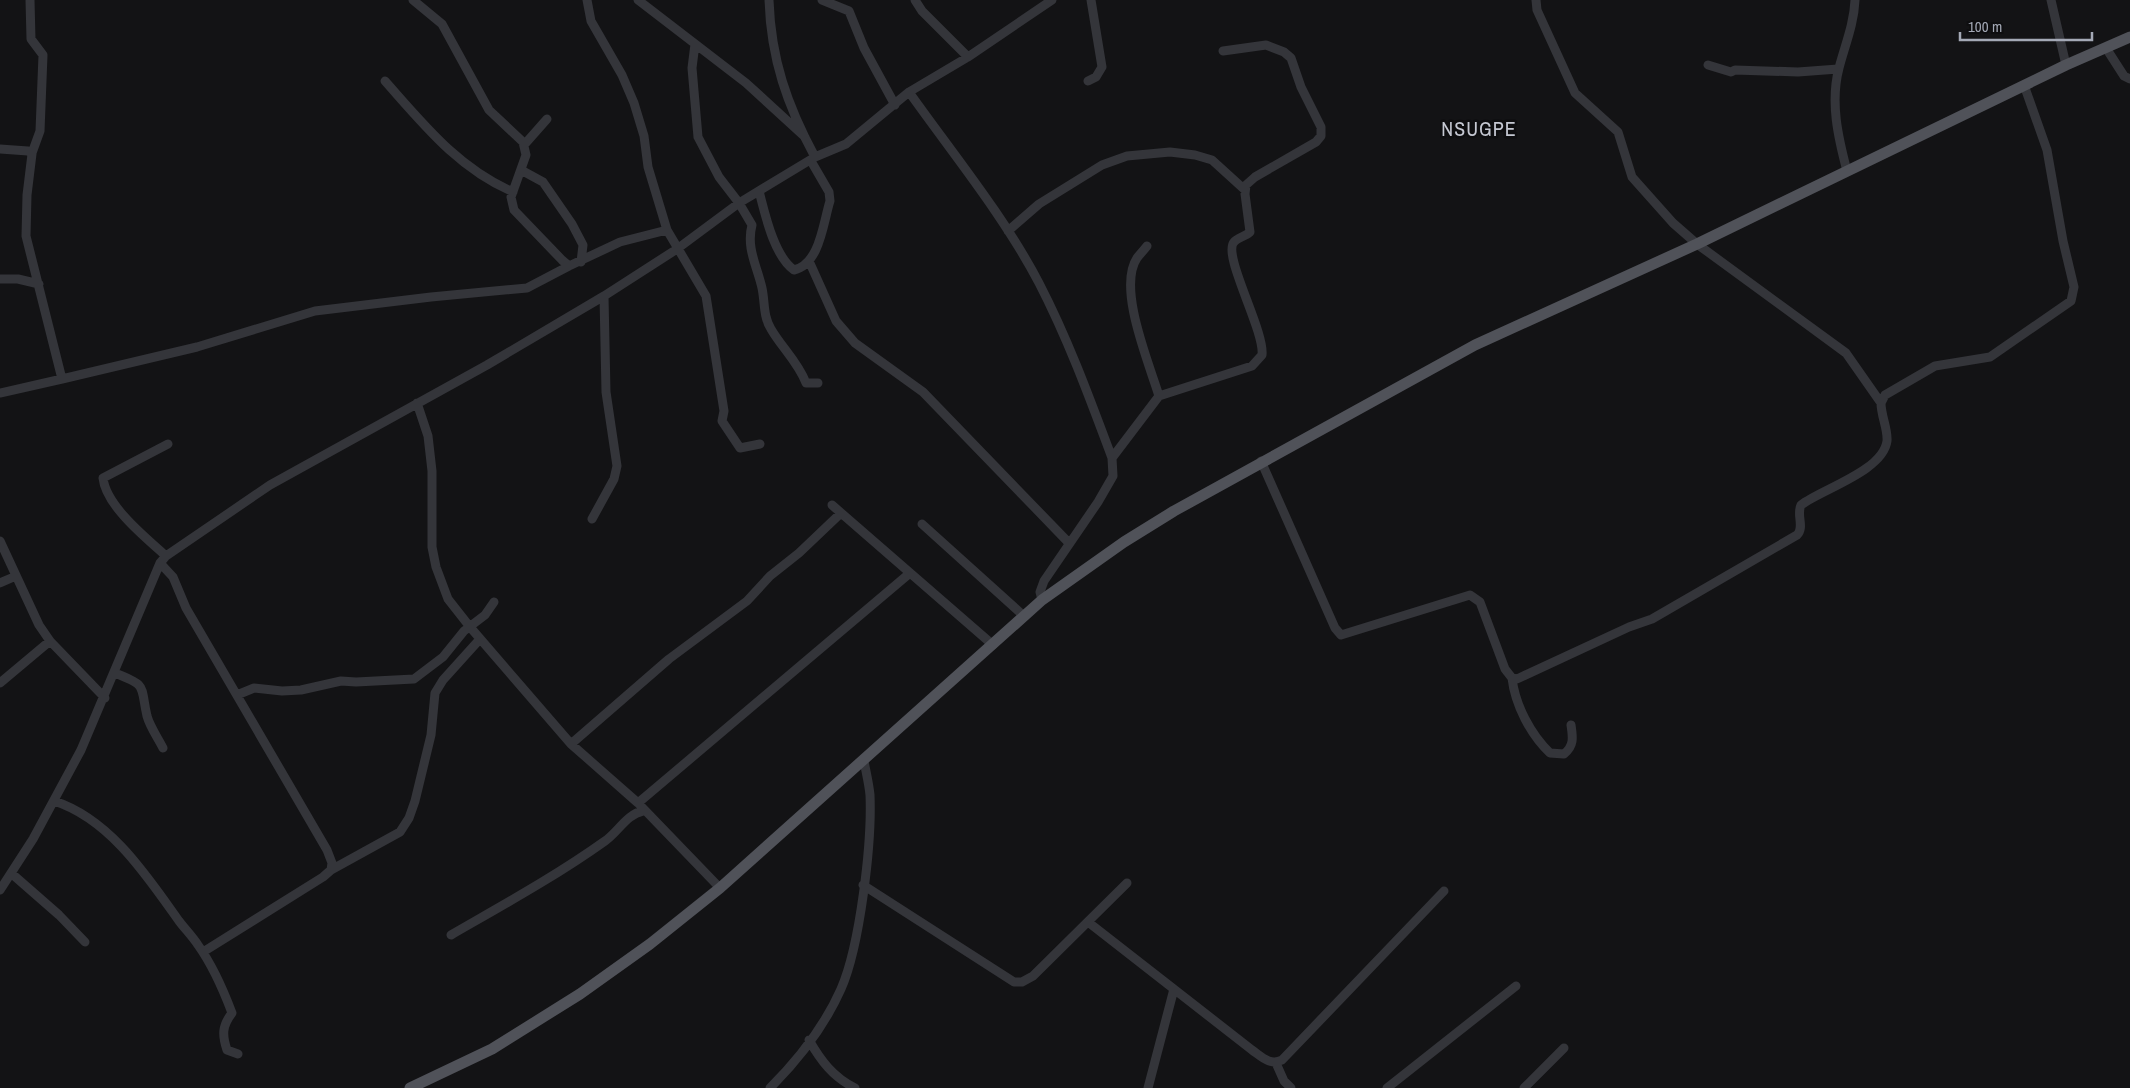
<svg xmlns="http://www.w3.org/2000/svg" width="2130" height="1088" viewBox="0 0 2130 1088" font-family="'Archivo Narrow',sans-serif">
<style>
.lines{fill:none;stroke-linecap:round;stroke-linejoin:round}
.minor{stroke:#34353a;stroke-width:9}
.major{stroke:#505259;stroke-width:11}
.labels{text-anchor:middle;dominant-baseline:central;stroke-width:5;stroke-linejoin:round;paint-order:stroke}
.quarter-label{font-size:20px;letter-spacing:1px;fill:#c5c8d2;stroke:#0e0e10}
</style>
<rect width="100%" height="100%" fill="#131315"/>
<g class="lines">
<path class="minor" d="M30,0l1,39 12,16 -3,76 -8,22
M413,0l29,24 47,86 34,32 3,13 -15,42 3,13 48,50 7,6 51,-24 47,-12
M587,0l4,21 31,54 12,28 10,33 4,31 19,63 39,66 18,115 -2,10 18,27 20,-4
M638,0l108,83 59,54
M769,0c2,59 18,105 46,157
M822,0l27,11 15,37 31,57
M915,0l7,11 46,46
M1536,0l1,10 38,83 43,39 14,45 41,46 24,21 149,109 35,50
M2051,0l15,65
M695,44l-3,24 6,69 21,40 20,26 13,22c-6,23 5,41 10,63 3,14 1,28 9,41 11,19 27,33 35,54h12
M2106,48l18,28 6,3
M1708,65l23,7 4,-2 63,2 40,-3
M385,81c39,44 73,87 128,111
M1088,81l8,-4 6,-10 -11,-67
M909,92c44,62 95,124 130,191 29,56 51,116 73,175l1,18 -15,26 -54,79 -4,11 2,8
M524,145l23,-26
M0,149l28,2 4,3 -5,41 -1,41 36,143 -62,14
M521,170l22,12 29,42 11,21 -2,17
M1847,171c-9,-34 -17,-69 -8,-103 6,-23 15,-44 16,-68
M759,191c6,23 15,65 35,79 26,-6 29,-47 36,-69l-1,-9 -18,-31
M1008,231l31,-27 63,-39 25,-9 43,-4 25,3 17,5 33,30
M1147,246c-3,4 -7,8 -10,12 -20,30 12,105 22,138
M809,261l27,60 19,22 68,49 146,151
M0,279h18l21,5
M62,379l135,-32 118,-36 116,-14 96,-9 42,-22
M417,403l11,33 4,35v76l4,20 12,32 22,28 101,117 67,59 82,85
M1112,458l47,-62 93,-30 10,-11c3,-24 -40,-100 -28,-113 3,-4 12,-6 16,-10l-5,-38 1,-9 9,-8 61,-35 5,-6v-9l-20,-40 -10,-29 -7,-6 -18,-7 -43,6
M1261,461l74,167 6,7 129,-40 10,7 25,67 7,9 5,1 112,-52 23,-8 145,-84c8,-8 -1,-20 4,-30 21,-16 82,-34 86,-64 1,-12 -6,-25 -6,-38l4,-8 50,-29 55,-9 81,-56 3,-14 -11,-46 -16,-91 -23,-65
M832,505l161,140
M592,519l22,-40 3,-13 -11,-74 -2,-96
M922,524l102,92
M0,541l39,84 11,16 55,57
M166,556c-20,-18 -60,-50 -63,-78l65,-34
M160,563l13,14 13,31 141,242 5,13 -1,7 -8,7 -120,75
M0,583l16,-7
M115,673c33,13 25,12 32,43 3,11 11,22 16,32
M1512,678c3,27 19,57 38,75l14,1c10,-8 9,-16 7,-29
M0,683l50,-42
M237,695l17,-7 28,3 19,-1 40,-9 15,1 58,-3 29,-22 21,-26 21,-16 9,-13
M571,744l98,-85 78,-58 23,-25 29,-23 42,-40
M54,801c56,18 93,75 125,120 6,8 13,15 19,24 15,21 25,44 34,68 -10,13 -10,22 -5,37l11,4
M638,803l272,-230
M331,870l69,-38 9,-14 6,-17 16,-66 4,-42 8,-13 37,-41
M11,873l48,42 26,27
M863,885l151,97h8l11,-6 94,-93
M0,890l33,-51 48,-89 79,-187 6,-7 104,-71 217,-120 117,-69 73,-47 62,-46 76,-46 31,-13 63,-52 59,-35 84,-57
M1088,922l164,128c10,7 18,16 30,10l162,-169
M451,935c52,-30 105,-59 154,-94 13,-9 22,-27 38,-30
M809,1040c12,21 24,37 46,48
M1276,1063l8,18 7,7
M770,1088c28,-28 55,-63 71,-99 19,-43 31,-146 29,-194 -1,-11 -4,-23 -6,-34
M1148,1088l26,-99
M1387,1088l129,-102
M1524,1088l40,-40"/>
<path class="major" d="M410,1088l82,-39 88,-55 70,-50 70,-56 322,-288 82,-58 50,-31 301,-166 222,-101 369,-179 64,-28"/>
</g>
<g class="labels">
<g class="quarter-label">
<text x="1479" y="128">NSUGPE</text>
</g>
</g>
<path d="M1960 32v8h132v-8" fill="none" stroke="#a4a9b6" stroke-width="2.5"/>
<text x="1968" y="32" font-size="15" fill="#a4a9b6" stroke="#0e0e10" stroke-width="4" paint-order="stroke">100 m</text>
</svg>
